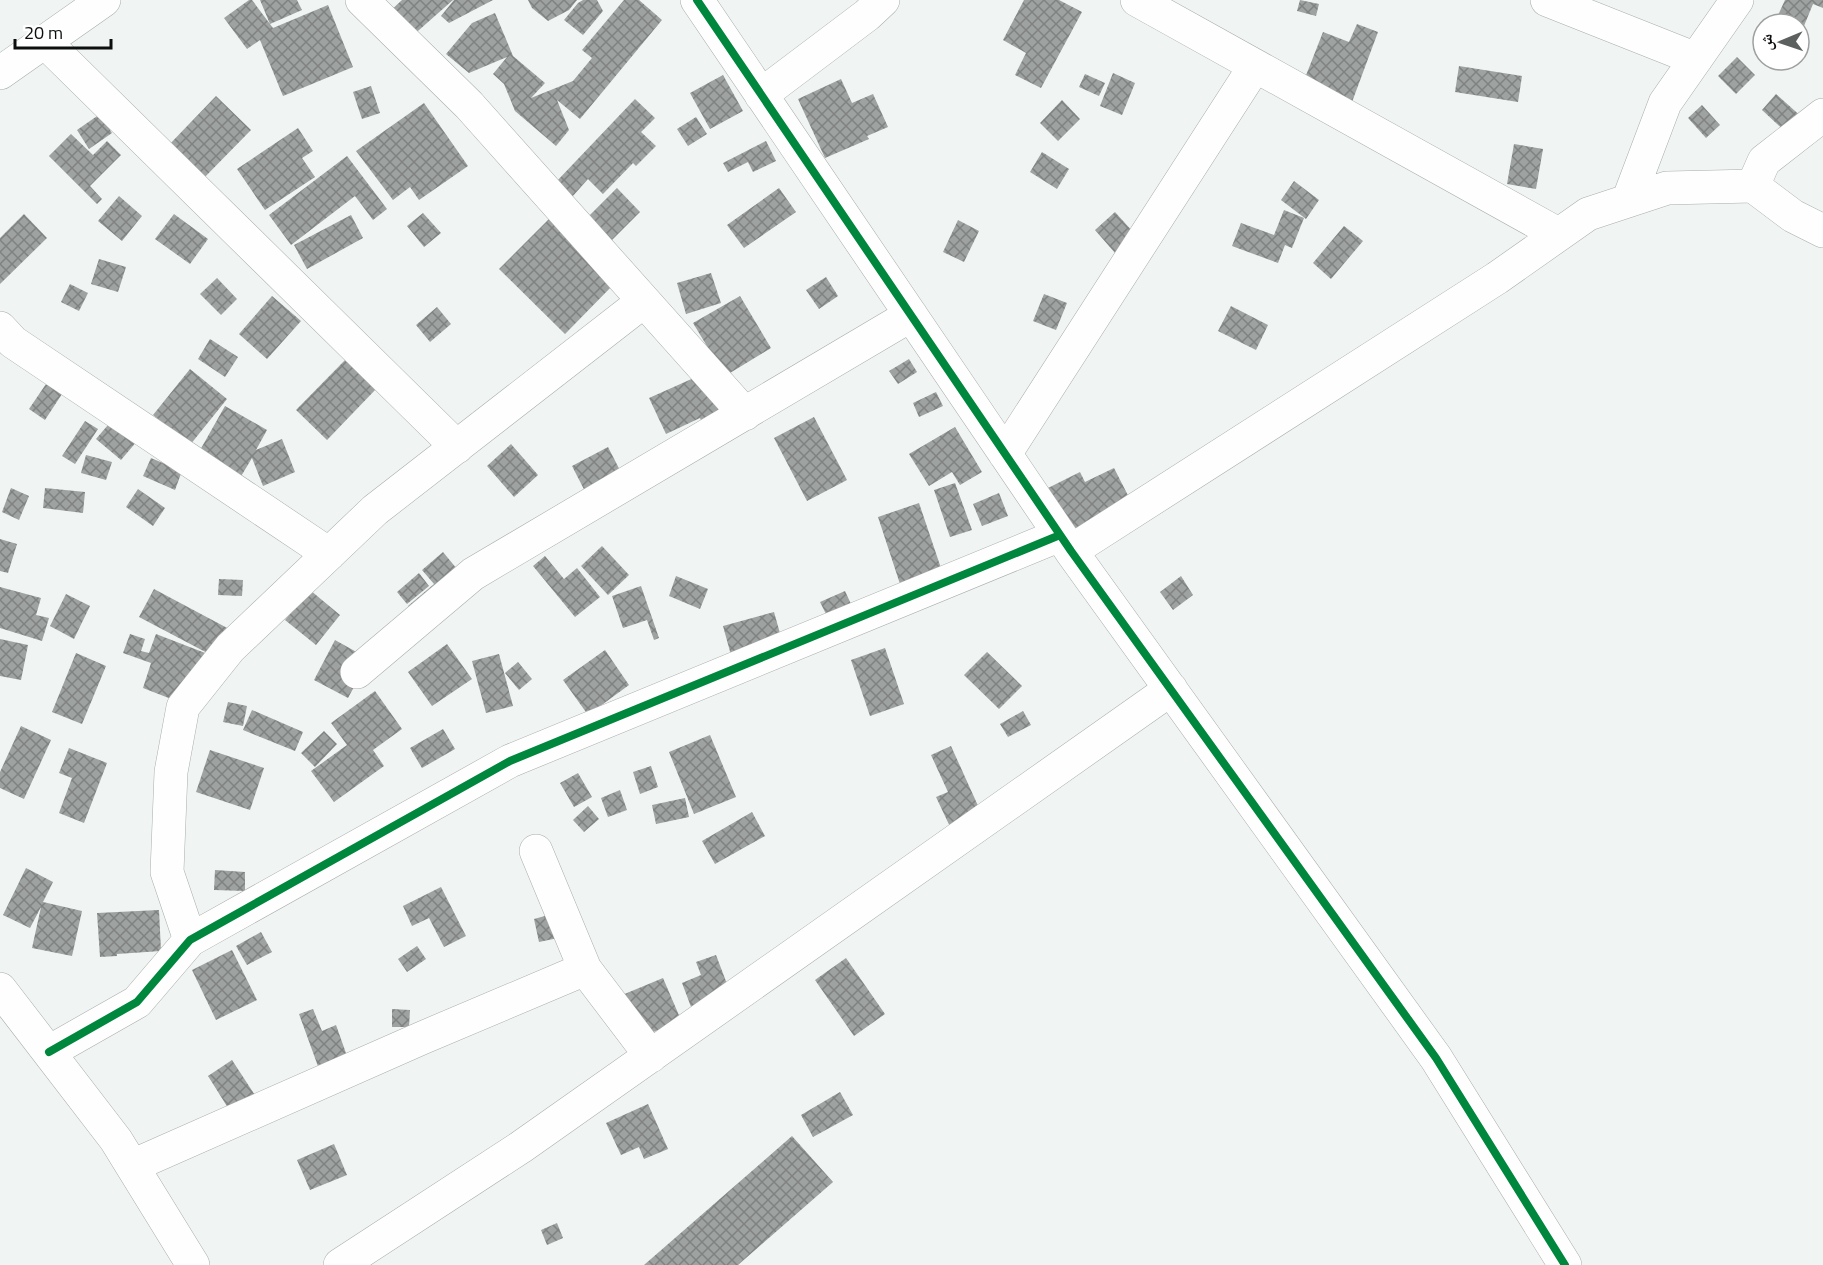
<svg xmlns="http://www.w3.org/2000/svg" width="1823" height="1265" viewBox="0 0 1823 1265" font-family="'Titillium Web','Noto Naskh Arabic',sans-serif">
<style>
.building{fill:url(#building-cross-hatch)}
.lines{fill:none;stroke-linecap:round;stroke-linejoin:round}
.street-casing{stroke:#a9acac;stroke-width:34}
.secondary-casing{stroke:#a9acac;stroke-width:34}
.street{stroke:#fdfefd;stroke-width:33}
.secondary{stroke:#fdfefd;stroke-width:33}
.cycleway-casing{stroke:#fff;stroke-width:11}
.cycleway{stroke:#00873e;stroke-width:8}
</style>
<defs>
<pattern id="building-cross-hatch" width="8" height="8" patternUnits="userSpaceOnUse" patternTransform="scale(1.5)"><rect width="8" height="8" fill="#9ea2a0"/><path d="M0 0l8 8M0 8l8-8" fill="none" stroke="#7f8281"/></pattern>
</defs>
<rect width="100%" height="100%" fill="#f0f5f3"/>
<path class="building" d="M249,0h3l21,28 55,-23 25,62 -70,29 -23,-56 -13,9 -23,-31z
M260,0h37l5,10 -32,14z
M402,0h51l-43,38 -22,-25z
M454,0h39l-44,23 -8,-7z
M528,0h49l-8,10 -21,11 -16,-13z
M583,0h14l6,11 -20,24 -19,-15 14,-17z
M624,0h15l23,20 -82,99 -23,-19 12,30 -13,16 -41,-35 -11,-27 -11,-10 14,-17 -38,16 -23,-19 26,-31 23,-10 18,43 32,27 -14,15 42,-17 19,-23 -10,-8z
M1024,0h35l23,12 -41,76 -26,-13 11,-22 -23,-13z
M1300,0l19,4 -3,12 -19,-5z
M1785,0h38v8l-10,-4 -14,34v-14h-25z
M1357,24l21,8 -26,70 -49,-19 20,-51 26,10z
M1737,57l18,18 -19,19 -18,-18z
M1459,66l63,10 -4,26 -63,-10z
M1113,73l22,10 -13,32 -22,-9z
M1085,74l20,9 -6,13 -20,-9z
M723,75l20,36 -33,18 -20,-36z
M841,79l11,24 21,-9 15,33 -21,9 2,3 -44,19 -27,-59z
M371,86l9,27 -18,6 -9,-27z
M1776,94l28,25 -15,16 -27,-25z
M216,96l35,34 -50,51 -34,-34z
M635,99l20,19 -14,14 15,14 -20,20 -3,-3 -30,31 -15,-15 -16,18 -16,-15z
M1062,100l18,19 -22,22 -18,-18z
M424,103l44,63 -49,34 -9,-13 -17,13 -37,-49z
M1702,105l18,20 -14,13 -18,-20z
M100,114l12,19 -23,16 -12,-19z
M696,117l11,17 -19,12 -11,-17z
M298,128l15,23 -11,7 13,19 -50,33 -28,-41z
M71,134l22,21 14,-14 14,14 -31,31 12,13 -5,5 -48,-48z
M766,141l10,20 -23,11 -5,-10 -20,10 -5,-9z
M1514,144l29,5 -7,40 -29,-5z
M1042,152l27,17 -12,20 -27,-17z
M347,156l40,53 -14,11 -18,-24 -64,49 -22,-30z
M1294,181l25,19 -13,19 -25,-19z
M617,188l23,24 -30,30 -23,-24z
M779,188l17,24 -52,36 -17,-23z
M119,196l23,20 -20,25 -24,-20z
M1284,210l20,8 -12,30 -7,-3 -7,18 -46,-17 9,-23 33,12z
M1115,212l28,31 -21,18 -27,-31z
M423,213l18,20 -17,14 -17,-21z
M24,214l23,24 -47,46v-46z
M174,214l34,25 -18,25 -35,-25z
M351,215l12,23 -56,31 -13,-24z
M550,218l65,65 -50,51 -66,-65z
M958,220l21,11 -15,31 -21,-10z
M1344,226l19,15 -32,38 -18,-16z
M99,259l27,8 -8,25 -27,-8z
M711,273l10,30 -35,11 -9,-31z
M826,277l12,19 -19,13 -13,-19z
M217,278l20,21 -16,16 -21,-21z
M70,284l18,9 -9,18 -18,-9z
M1044,294l23,9 -11,27 -23,-9z
M272,296l29,25 -34,38 -28,-25z
M740,296l31,52 -46,28 -32,-53z
M1231,306l37,19 -12,25 -38,-19z
M437,307l14,17 -21,18 -14,-17z
M210,339l28,18 -13,20 -27,-18z
M347,358l30,30 -50,52 -31,-30z
M909,359l8,13 -19,12 -9,-13z
M190,369l37,30 -37,46 -37,-30z
M705,373l23,51 -21,10 -7,-16 -34,16 -17,-36z
M46,384l16,10 -17,26 -16,-11z
M936,392l7,14 -24,11 -6,-14z
M225,406l42,24 -11,20 26,-11 13,33 -32,14 -11,-28 -15,25 -42,-24z
M814,417l33,63 -40,21 -33,-63z
M113,419l25,21 -17,20 -25,-21z
M85,421l13,8 -23,35 -13,-8z
M955,427l27,45 -22,13 -8,-13 -23,14 -20,-32z
M511,444l27,31 -24,22 -27,-31z
M608,447l19,37 -36,19 -19,-37z
M86,455l26,7 -6,18 -25,-7z
M151,458l31,13 -7,19 -32,-14z
M1114,468l23,45 -65,33 -28,-56 36,-18 5,10z
M955,483l17,47 -22,7 -16,-47z
M11,488l18,8 -10,24 -17,-8z
M45,488l40,4 -2,21 -40,-5z
M138,489l27,19 -12,18 -27,-19z
M999,493l9,23 -26,10 -9,-22z
M919,503l24,71 -42,13 -23,-70z
M0,539l17,5 -9,29 -8,-2z
M602,546l27,29 -21,20 -27,-29z
M443,552l28,34 -47,40 -16,-20 26,-22 -12,-14z
M545,556l19,23 13,-11 23,29 -25,20 -42,-51z
M419,573l10,13 -22,18 -10,-12z
M676,576l32,13 -8,20 -31,-13z
M1181,576l12,19 -20,15 -13,-18z
M219,579l24,1 -1,16 -24,-1z
M641,586l18,52 -5,2 -7,-20 -24,8 -11,-32z
M0,587l41,11 -5,17 13,3 -7,23 -42,-13z
M154,589l77,41 -34,79 -54,-21 8,-25 -28,-10 7,-19 15,5 -4,12 8,2 7,-19 57,22 -74,-39z
M310,590l30,25 -24,30 -31,-25z
M845,591l12,26 -24,11 -13,-26z
M66,594l24,12 -16,33 -24,-13z
M774,612l11,39 -51,15 -11,-40z
M0,639l28,6 -7,35 -21,-4z
M335,640l34,19 -21,39 -34,-18z
M447,644l25,35 -40,27 -24,-34z
M885,648l19,56 -34,12 -19,-56z
M605,650l24,35 -41,30 -25,-35z
M987,652l35,34 -23,23 -35,-34z
M76,653l30,13 -24,58 -30,-12z
M499,654l14,52 -27,7 -14,-52z
M518,662l14,17 -13,11 -14,-17z
M375,691l27,38 -29,21 11,16 -50,36 -23,-31 36,-26 -16,-22z
M228,702l19,4 -4,20 -20,-4z
M252,710l51,22 -8,19 -52,-21z
M1023,711l8,14 -23,12 -8,-13z
M21,726l30,14 -27,59 -24,-11v-16z
M443,729l12,20 -33,19 -12,-20z
M324,731l13,13 -22,23 -14,-14z
M710,735l26,62 -42,17 -25,-62z
M951,746l33,73 -31,14 -17,-36 12,-5 -17,-37z
M69,748l38,15 -23,60 -25,-10 13,-35 -13,-5z
M210,750l54,18 -14,42 -54,-18z
M651,766l7,21 -18,7 -7,-22z
M578,773l14,24 -18,10 -14,-24z
M620,790l7,20 -19,7 -7,-19z
M685,798l4,19 -33,7 -4,-19z
M588,806l11,13 -15,13 -11,-12z
M752,812l13,24 -50,28 -13,-23z
M26,868l27,14 -10,20 39,9 -10,45 -40,-8 9,-41 -11,21 -27,-13z
M215,870l30,2v19l-31,-1z
M441,887l25,49 -22,11 -15,-29 -17,8 -9,-20z
M159,910l2,41 -44,3v2l-17,1 -3,-44z
M552,914l6,24 -19,4 -5,-23z
M261,932l11,20 -25,13 -11,-19z
M417,946l9,13 -19,13 -9,-13z
M232,950l25,50 -41,20 -24,-50z
M716,955l19,50 -39,15 -14,-37 19,-8 -5,-13z
M846,958l39,56 -31,22 -39,-56z
M663,978l18,42 -48,21 -18,-43z
M313,1009l9,22 14,-6 16,45 -29,10 -24,-66z
M392,1009l18,1 -1,17h-17z
M232,1060l28,43 -25,16 -27,-43z
M840,1092l13,23 -40,22 -12,-22z
M648,1104l20,45 -24,10 -5,-12 -18,8 -15,-32z
M792,1136l41,46 -95,83h-94z
M334,1144l13,31 -37,15 -13,-30z
M557,1223l6,15 -16,7 -6,-15z"/>
<g class="lines">
<defs>
<path id="street" d="M362,0l107,105 276,309
M697,0l374,551 365,507 129,207
M1137,0l421,234
M1547,0l149,59
M45,42l412,405
M0,73l104,-73
M761,95l106,-80 16,-15
M1628,201l37,-98 72,-103
M0,328l13,14 316,212
M1005,454l250,-388
M1071,551l426,-273 91,-64 79,-26 86,-2
M357,672l116,-98 438,-259
M536,851l49,118 66,87
M190,940l-23,-68 4,-100 12,-65 47,-59 145,-138 269,-209
M0,989l116,151 77,125
M49,1052l88,-50 53,-62 320,-179 550,-226
M132,1166l290,-128 163,-69
M340,1265l181,-118 650,-458"/>
<path id="secondary" d="M1823,115l-59,46 -11,25 40,30 30,15"/>
</defs>
<use href="#street" class="street-casing"/>
<use href="#secondary" class="secondary-casing"/>
<use href="#street" class="street"/>
<use href="#secondary" class="secondary"/>
<defs>
<path id="cycleway" d="M697,0l374,551 365,507 129,207
M49,1052l88,-50 53,-62 320,-179 550,-226"/>
</defs>
<use href="#cycleway" class="cycleway-casing"/>
<use href="#cycleway" class="cycleway"/>
</g>
<g transform="translate(1781 42) rotate(268)"><circle r="28" fill="#ffffff" stroke="#9e9f9f" stroke-width="1.5"/>
<path d="M0-4.5L10 22L0 15L-10 22Z" fill="#5c605e"/>
<text y="-9" font-size="16" font-weight="bold" text-anchor="middle" fill="#0c0f0e">ش</text>
</g>
<path d="M15 39v9h96v-9" fill="none" stroke="#0c0f0e" stroke-width="3"/>
<text x="24" y="39" font-size="18" fill="#0c0f0e" stroke="#ffffff" stroke-width="4.5" paint-order="stroke">20 m</text>
</svg>
